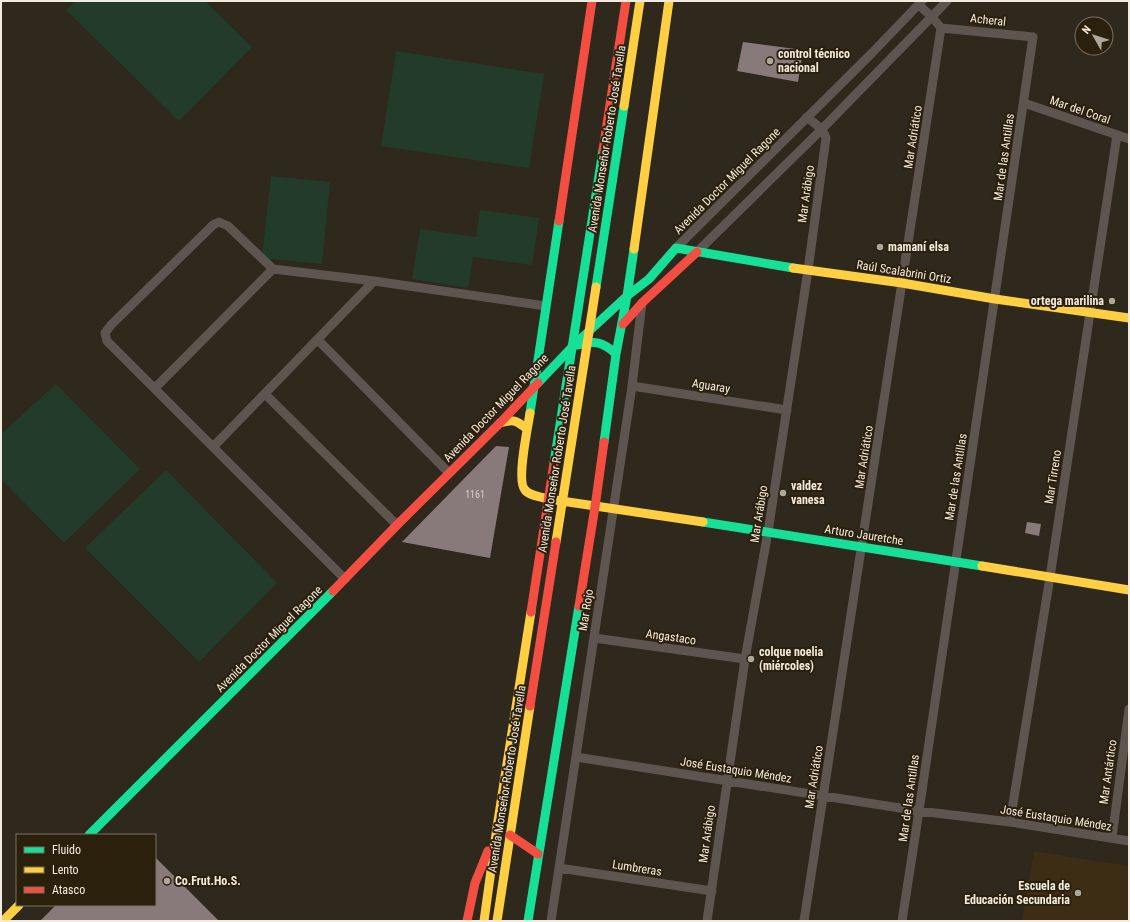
<svg xmlns="http://www.w3.org/2000/svg" width="1130" height="922" viewBox="0 0 1130 922" font-family="'Roboto Condensed',sans-serif">
<style>
.built{fill:#3c2d14}
.grass{fill:#233c29}
.building{fill:#887a7b}
.lines{fill:none;stroke-linecap:round;stroke-linejoin:round}
.street{stroke:#5e5551;stroke-width:9}
.fast{stroke:#16e098;stroke-width:9}
.slow{stroke:#ffcf43;stroke-width:9}
.jam{stroke:#f24e42;stroke-width:9}
.poi-dot{fill:#aea79b;stroke:#2b200c;stroke-width:1.5}
.labels{text-anchor:middle;dominant-baseline:central;stroke-width:4;stroke-linejoin:round;paint-order:stroke}
.number-label{font-size:10px;fill:#d8cfc6}
.street-label{font-size:12px;fill:#f3ebdf;stroke:#2b200c}
.poi-label{font-size:12px;font-weight:bold;fill:#f3ebdf;stroke:#2b200c;text-anchor:start}
</style>
<rect width="100%" height="100%" fill="#2f281d"/>
<path class="built" d="M1034,851l95,15v55h-107z"/>
<path class="grass" d="M75,1h130l47,46 -73,74 -113,-111z
M396,51l148,23 -15,94 -148,-22z
M271,176l59,6 -8,82 -60,-6z
M480,210l59,8 -7,47 -59,-8 -5,31 -56,-9 8,-50 56,8z
M56,384l84,85 -76,74 -63,-64v-45z
M166,470l111,113 -78,79 -114,-114z"/>
<path class="building" d="M743,42l60,8 -5,32 -61,-11z
M496,446l13,1 -19,111 -88,-16z
M1027,522l14,2 -2,12 -14,-3z
M155,857l64,64h-179l16,-16h99z"/>
<g class="lines">
<path class="street" d="M1024,103l105,36
M676,248l196,-195 50,-52
M697,252l124,-122 126,-129
M318,340l131,133
M632,386l155,24
M155,388l118,-119
M265,394l132,131
M213,447l161,-166
M345,579l-238,-238 -2,-8 6,-8 102,-100 6,-3 9,4 45,43 101,12 172,25
M594,638l151,21
M576,757l343,54 91,11 119,19
M1010,822l40,-245 67,-442
M1112,838l17,-129
M559,868l153,23
M551,921l81,-535 10,-83
M707,921l38,-262 23,-127 40,-262 18,-132c-2,-9 -12,-15 -19,-21
M804,921l137,-893 -9,-11 -13,-12
M902,921l17,-110 114,-774 -92,-9"/>
<path class="fast" d="M596,287l28,-181
M578,345c17,-5 25,-3 38,9
M538,383l35,-37 54,-50 22,-17 27,-31 117,20
M530,413l29,-192
M604,442l12,-88 11,-58 7,-47
M554,463l49,-313
M703,522l279,44
M89,835l244,-244
M528,921l51,-315"/>
<path class="slow" d="M624,106l16,-105
M634,249l35,-248
M793,268l109,15 93,16 134,19
M530,413c-2,14 -14,68 -5,77 5,6 16,7 23,9l155,23
M500,423c13,-4 16,-3 27,6
M556,542l40,-255
M982,566l147,24
M3,921l16,-16
M484,921l13,-94 34,-215
M497,921l33,-215"/>
<path class="jam" d="M603,150l23,-149
M559,221l33,-220
M623,324l20,-22 54,-50
M333,591l64,-66 103,-102 38,-40
M579,606l16,-99 9,-65
M531,612l23,-149
M530,706l26,-164
M510,835l28,19
M467,921l8,-38 13,-32"/>
</g>
<g class="poi-dot">
<circle cx="770" cy="61" r="4"/>
<circle cx="880" cy="247" r="4"/>
<circle cx="1112" cy="301" r="4"/>
<circle cx="783" cy="493" r="4"/>
<circle cx="751" cy="659" r="4"/>
<circle cx="167" cy="881" r="4"/>
<circle cx="1078" cy="893" r="4"/>
</g>
<g class="labels">
<g class="number-label">
<text x="475" y="494">1161</text>
</g>
<g class="street-label">
<text transform="translate(988 20) rotate(6)">Acheral</text>
<text transform="translate(1080 110) rotate(19)">Mar del Coral</text>
<text transform="translate(913 137) rotate(-81)">Mar Adriático</text>
<text transform="translate(607 139) rotate(-81)">Avenida Monseñor Roberto José Tavella</text>
<text transform="translate(1004 157) rotate(-82)">Mar de las Antillas</text>
<text transform="translate(727 181) rotate(-45)">Avenida Doctor Miguel Ragone</text>
<text transform="translate(806 194) rotate(-82)">Mar Arábigo</text>
<text transform="translate(904 272) rotate(9)">Raúl Scalabrini Ortiz</text>
<text transform="translate(711 386) rotate(9)">Aguaray</text>
<text transform="translate(496 408) rotate(-46)">Avenida Doctor Miguel Ragone</text>
<text transform="translate(864 457) rotate(-81)">Mar Adriático</text>
<text transform="translate(557 459) rotate(-81)">Avenida Monseñor Roberto José Tavella</text>
<text transform="translate(956 477) rotate(-81)">Mar de las Antillas</text>
<text transform="translate(1053 477) rotate(-81)">Mar Tirreno</text>
<text transform="translate(759 514) rotate(-81)">Mar Arábigo</text>
<text transform="translate(864 535) rotate(9)">Arturo Jauretche</text>
<text transform="translate(586 610) rotate(-81)">Mar Rojo</text>
<text transform="translate(671 637) rotate(8)">Angastaco</text>
<text transform="translate(269 639) rotate(-45)">Avenida Doctor Miguel Ragone</text>
<text transform="translate(736 770) rotate(9)">José Eustaquio Méndez</text>
<text transform="translate(1108 772) rotate(-82)">Mar Antártico</text>
<text transform="translate(814 777) rotate(-81)">Mar Adriático</text>
<text transform="translate(507 779) rotate(-81)">Avenida Monseñor Roberto José Tavella</text>
<text transform="translate(909 798) rotate(-82)">Mar de las Antillas</text>
<text transform="translate(1056 818) rotate(9)">José Eustaquio Méndez</text>
<text transform="translate(707 834) rotate(-82)">Mar Arábigo</text>
<text transform="translate(637 868) rotate(9)">Lumbreras</text>
</g>
<g class="poi-label">
<text x="778" y="54">control técnico<tspan x="778" dy="14">nacional</tspan></text>
<text x="888" y="247">mamaní elsa</text>
<text x="1104" y="301" text-anchor="end">ortega marilina</text>
<text x="791" y="486">valdez<tspan x="791" dy="14">vanesa</tspan></text>
<text x="759" y="652">colque noelia<tspan x="759" dy="14">(miércoles)</tspan></text>
<text x="175" y="881">Co.Frut.Ho.S.</text>
<text x="1070" y="886" text-anchor="end">Escuela de<tspan x="1070" dy="14">Educación Secundaria</tspan></text>
</g>
</g>
<rect width="1130" height="922" fill="none" stroke="#f3ebdf" stroke-width="4"/>
<rect x="16" y="834" width="140" height="72" fill="#2b200c" stroke="#7b7160"/>
<rect x="24" y="847" width="20" height="6" fill="#16e098" stroke="#7b7160"/>
<text x="52" y="854" font-size="12" fill="#f3ebdf">Fluido</text>
<rect x="24" y="867" width="20" height="6" fill="#ffcf43" stroke="#7b7160"/>
<text x="52" y="874" font-size="12" fill="#f3ebdf">Lento</text>
<rect x="24" y="887" width="20" height="6" fill="#f24e42" stroke="#7b7160"/>
<text x="52" y="894" font-size="12" fill="#f3ebdf">Atasco</text>
<g transform="translate(1094 36) rotate(309)"><circle r="19" fill="#2b200c" stroke="#7b7160"/>
<path d="M0-3L7 15L0 10L-7 15Z" fill="#aea79b"/>
<text y="-6" font-size="11" font-weight="bold" text-anchor="middle" fill="#f3ebdf">N</text>
</g>
</svg>
